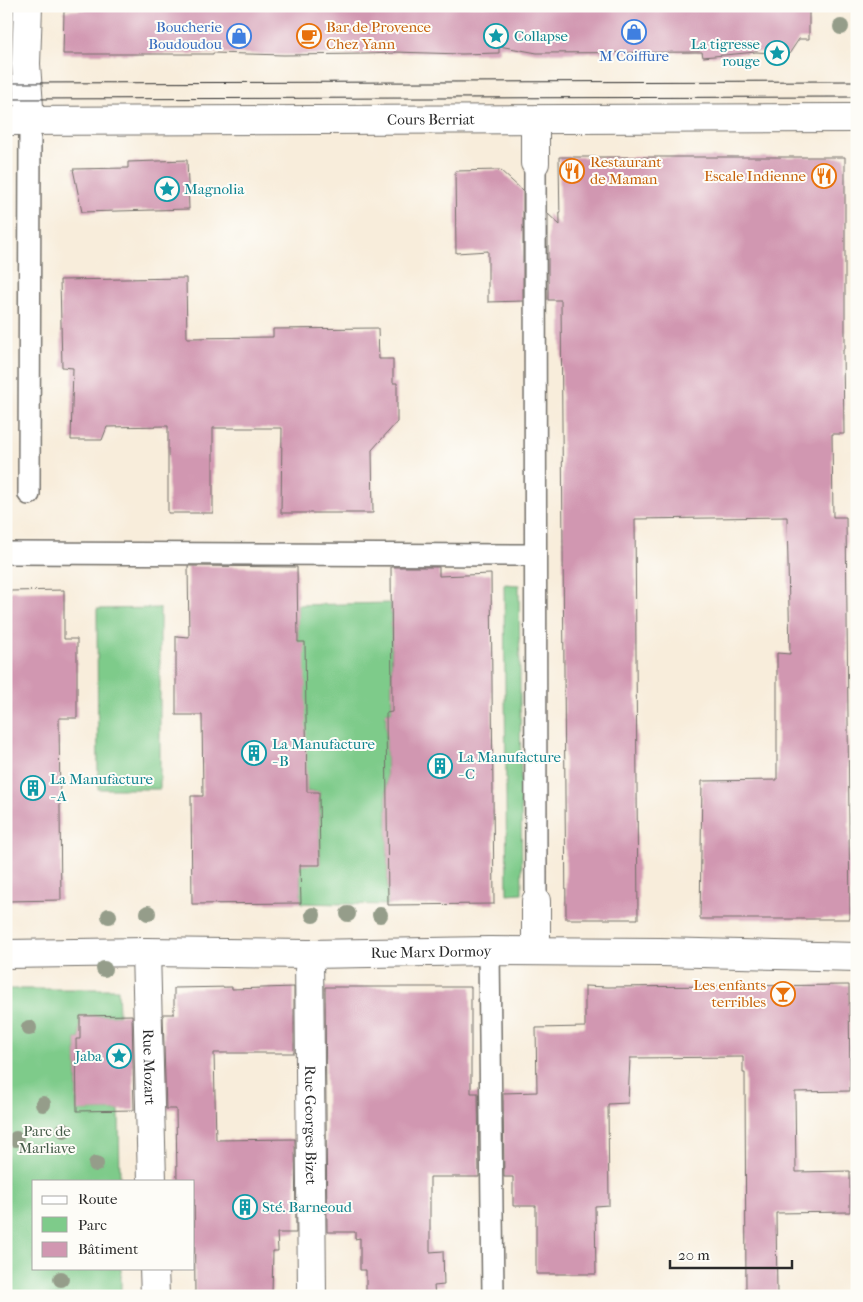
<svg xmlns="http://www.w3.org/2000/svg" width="863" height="1302" viewBox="0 0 863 1302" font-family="'IM FELL French Canon',serif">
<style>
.green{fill:#7ecb8a;stroke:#547b5a}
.building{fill:#d197b1}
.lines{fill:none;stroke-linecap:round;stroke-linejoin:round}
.service-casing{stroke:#736f69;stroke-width:24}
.minor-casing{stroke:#736f69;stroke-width:30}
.tertiary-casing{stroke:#736f69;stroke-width:30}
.service{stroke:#fff;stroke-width:21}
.minor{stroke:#fff;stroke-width:28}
.tertiary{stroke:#fff;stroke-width:28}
.tram{stroke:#2b2b2b;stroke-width:1}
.tree{fill:#959d8a}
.labels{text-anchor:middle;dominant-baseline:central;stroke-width:4;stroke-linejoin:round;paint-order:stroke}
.shop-label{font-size:15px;fill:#366cbe;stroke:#fdfcf7;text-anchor:end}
.food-label{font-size:15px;fill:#c56008;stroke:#fdfcf7;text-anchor:start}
.culture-label{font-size:15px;fill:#0d838f;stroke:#fdfcf7;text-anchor:start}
.street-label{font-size:15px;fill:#2b2b2b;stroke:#fdfcf7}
.park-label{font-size:15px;fill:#445b48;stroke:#fdfcf7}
</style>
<rect width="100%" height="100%" fill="#fdfcf7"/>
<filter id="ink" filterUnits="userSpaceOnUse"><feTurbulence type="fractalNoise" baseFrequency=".02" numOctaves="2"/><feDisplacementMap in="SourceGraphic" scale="10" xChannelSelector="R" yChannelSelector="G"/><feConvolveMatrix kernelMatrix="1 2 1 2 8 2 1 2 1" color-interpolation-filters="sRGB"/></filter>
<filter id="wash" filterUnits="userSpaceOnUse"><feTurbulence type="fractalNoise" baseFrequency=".0096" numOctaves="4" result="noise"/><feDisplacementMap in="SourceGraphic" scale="20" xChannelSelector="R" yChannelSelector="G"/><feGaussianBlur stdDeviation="1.12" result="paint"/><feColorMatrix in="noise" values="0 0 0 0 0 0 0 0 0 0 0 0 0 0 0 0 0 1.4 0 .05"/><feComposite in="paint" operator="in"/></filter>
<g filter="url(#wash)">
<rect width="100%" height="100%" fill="#f8eddb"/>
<path class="green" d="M504,584l15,1 3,308 -15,1z
M391,603l1,109 -6,1 2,192 -87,-2 -1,-38 20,-1 -1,-72h-12l-9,-150 -1,-37z
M160,608v181h-62l-1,-180z
M6,989h112l1,26 -39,1v23h-4l1,72 42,-1 1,71h-86v87h87v28h-115z"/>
<g id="blocks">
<path class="building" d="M91,6h718v33h-10l-10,15 -33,-2 -53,5 -1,-5 -165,1 -38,-7v7l-37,1 -68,-2v1l-28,1 -82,1 -71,-2v1h-150l1,-43 27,-2z
M559,157h286v192l-2,1 1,84h-12l1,83h13l4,402h-150l2,-138 75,-1v-127l13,1 -3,-137 -152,2 3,400h-72l-5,-619h-13v-86l12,11z
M187,160l2,49 -107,3 -9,-43 55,-1v-6z
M500,170l23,21v110l-35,1v-51l-32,2 -1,-82z
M186,278l1,60 86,-1v-8l105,-1 1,31h14v24h4v39l-25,28 1,63h-92l1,-85h-69v85h-45v-87l-61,1 -5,13h-31l2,-72 -11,-1 -2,-87z
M188,566l109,1 1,75h7l2,150h12l1,73h-20l1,38 -109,1 -1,-108h12l-1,-81h-26v-79l13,1z
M391,567h48v9l52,-2 3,330 -106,1 -2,-192 6,-1z
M64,590v49h13v79h-18l2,182 -55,1v-301h5l-1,-9z
M849,985l1,106 -55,1 1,80 54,-1v41l-74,1 1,83h-31l-1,-223h-2v-16l-113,1 -2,45 -20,1 1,101 -14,1 1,68h-60v-68h-23v-29h-9l-1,-84 34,-1 -1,-64 49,-1v-41l22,1z
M232,987v2l62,-2v66h-80l2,87 79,-1 1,94h-19l1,18h-5l-1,43h-9v2h-68l-1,-115h-17l-1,-72h-10l-3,-95h11v-26z
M325,987h146v106h7l1,84h-49v75l13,-1 1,34 -10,1 1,10h-69v-26h-6v-32l-5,1v-7h-28z
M132,1015l2,95 -57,1 -1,-72h4v-23z"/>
</g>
</g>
<g filter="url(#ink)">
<use href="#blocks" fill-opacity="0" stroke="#736f69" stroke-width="1"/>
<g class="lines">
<defs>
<path id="service" d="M535,163l1,738
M29,494l1,-373
M6,553l529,2
M489,951l4,345"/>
<g id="minor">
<path d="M28,6l-2,58 4,57"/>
<path d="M535,163v-43"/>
<path d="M536,951v-50"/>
<path id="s1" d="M146,952l6,229"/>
<path id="s2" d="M6,954l140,-2 163,2 180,-3 171,1 197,5"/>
<path id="s3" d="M309,954l3,342"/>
<path d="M154,1268l1,28"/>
</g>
<g id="tertiary">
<path id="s4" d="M6,121l851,-3"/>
</g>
</defs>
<use href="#service" class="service-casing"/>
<use href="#minor" class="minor-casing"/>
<use href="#tertiary" class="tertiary-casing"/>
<use href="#service" class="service"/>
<use href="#minor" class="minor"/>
<use href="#tertiary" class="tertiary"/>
<path class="tram" d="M6,83l851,-2
M6,99l851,-2"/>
</g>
<g class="tree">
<circle cx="841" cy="27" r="8"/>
<circle cx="148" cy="913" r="8"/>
<circle cx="348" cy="914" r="8"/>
<circle cx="313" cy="915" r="8"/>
<circle cx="380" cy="915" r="8"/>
<circle cx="109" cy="916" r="8"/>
<circle cx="104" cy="969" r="8"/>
<circle cx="29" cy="1028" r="8"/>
<circle cx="43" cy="1104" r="8"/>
<circle cx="64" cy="1130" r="8"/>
<circle cx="16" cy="1139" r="8"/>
<circle cx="96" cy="1164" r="8"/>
<circle cx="61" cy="1279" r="8"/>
</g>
</g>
<defs>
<symbol id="shop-ring" viewBox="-11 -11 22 22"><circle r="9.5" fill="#fdfcf7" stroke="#3f7fe0" stroke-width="1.5"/><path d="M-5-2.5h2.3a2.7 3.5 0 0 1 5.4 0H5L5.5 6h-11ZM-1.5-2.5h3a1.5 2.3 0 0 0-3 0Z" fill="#3f7fe0"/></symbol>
<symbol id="cafe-ring" viewBox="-11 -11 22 22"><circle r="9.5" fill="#fdfcf7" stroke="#e8710a" stroke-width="1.5"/><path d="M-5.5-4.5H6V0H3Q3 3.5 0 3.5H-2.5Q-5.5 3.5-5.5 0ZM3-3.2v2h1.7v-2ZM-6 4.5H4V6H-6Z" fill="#e8710a"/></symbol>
<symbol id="sight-ring" viewBox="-11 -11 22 22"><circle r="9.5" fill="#fdfcf7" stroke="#0f9aa8" stroke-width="1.5"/><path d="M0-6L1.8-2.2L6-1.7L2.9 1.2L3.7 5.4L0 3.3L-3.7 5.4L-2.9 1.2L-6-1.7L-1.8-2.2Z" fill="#0f9aa8"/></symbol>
<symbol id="restaurant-ring" viewBox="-11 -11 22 22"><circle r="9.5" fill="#fdfcf7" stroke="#e8710a" stroke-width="1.5"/><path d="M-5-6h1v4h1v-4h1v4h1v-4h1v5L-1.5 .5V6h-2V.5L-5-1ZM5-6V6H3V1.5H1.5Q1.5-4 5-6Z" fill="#e8710a"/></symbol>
<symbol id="building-ring" viewBox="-11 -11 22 22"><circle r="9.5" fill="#fdfcf7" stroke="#0f9aa8" stroke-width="1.5"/><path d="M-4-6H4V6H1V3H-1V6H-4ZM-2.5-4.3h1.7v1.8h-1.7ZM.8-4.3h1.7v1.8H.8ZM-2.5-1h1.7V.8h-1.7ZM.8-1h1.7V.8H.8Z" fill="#0f9aa8"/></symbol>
<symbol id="bar-ring" viewBox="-11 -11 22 22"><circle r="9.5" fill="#fdfcf7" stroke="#e8710a" stroke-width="1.5"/><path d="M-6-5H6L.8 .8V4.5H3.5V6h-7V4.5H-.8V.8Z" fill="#e8710a"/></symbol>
</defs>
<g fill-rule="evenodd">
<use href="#shop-ring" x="620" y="18" width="28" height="28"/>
<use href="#shop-ring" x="225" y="22" width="28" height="28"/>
<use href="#cafe-ring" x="295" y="22" width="28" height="28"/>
<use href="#sight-ring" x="482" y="22" width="28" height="28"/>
<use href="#sight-ring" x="763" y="39" width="28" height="28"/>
<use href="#restaurant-ring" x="558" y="157" width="28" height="28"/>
<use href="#restaurant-ring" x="810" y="162" width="28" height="28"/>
<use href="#sight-ring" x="153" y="175" width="28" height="28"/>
<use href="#building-ring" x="240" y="739" width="28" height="28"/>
<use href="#building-ring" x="426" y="752" width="28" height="28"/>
<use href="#building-ring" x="19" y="774" width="28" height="28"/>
<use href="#bar-ring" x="769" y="980" width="28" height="28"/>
<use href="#sight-ring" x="105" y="1042" width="28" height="28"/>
<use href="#building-ring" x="231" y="1193" width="28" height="28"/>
</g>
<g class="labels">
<g class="shop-label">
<text x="222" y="27">Boucherie<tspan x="222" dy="17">Boudoudou</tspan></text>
<text x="634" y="56" text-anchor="middle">M Coiffure</text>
</g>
<g class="food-label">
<text x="326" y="27">Bar de Provence<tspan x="326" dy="17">Chez Yann</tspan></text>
<text x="590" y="162">Restaurant<tspan x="590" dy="17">de Maman</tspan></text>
<text x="806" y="176" text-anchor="end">Escale Indienne</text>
<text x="766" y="985" text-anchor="end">Les enfants<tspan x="766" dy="17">terribles</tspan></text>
</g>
<g class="culture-label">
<text x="514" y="36">Collapse</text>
<text x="760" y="44" text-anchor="end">La tigresse<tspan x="760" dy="17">rouge</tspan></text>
<text x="184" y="189">Magnolia</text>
<text x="272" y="744">La Manufacture<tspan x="272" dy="17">- B</tspan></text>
<text x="458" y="757">La Manufacture<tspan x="458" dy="17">- C</tspan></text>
<text x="50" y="779">La Manufacture<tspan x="50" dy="17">- A</tspan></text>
<text x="102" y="1056" text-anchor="end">Jaba</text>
<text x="262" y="1207">Sté. Barneoud</text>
</g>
<g class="street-label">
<text stroke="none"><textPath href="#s4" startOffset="425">Cours Berriat</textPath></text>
<text stroke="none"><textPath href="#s2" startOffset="425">Rue Marx Dormoy</textPath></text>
<text stroke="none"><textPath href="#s1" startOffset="115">Rue Mozart</textPath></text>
<text stroke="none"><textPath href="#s3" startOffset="171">Rue Georges Bizet</textPath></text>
</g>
<g class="park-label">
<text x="47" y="1131">Parc de<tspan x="47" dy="17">Marliave</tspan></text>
</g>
</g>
<rect width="863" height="1302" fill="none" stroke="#fdfcf7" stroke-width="25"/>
<rect x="32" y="1180" width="162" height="90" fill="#fdfcf7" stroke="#a9a8a5"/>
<rect x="42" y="1196" width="25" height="8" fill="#ffffff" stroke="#a9a8a5"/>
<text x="78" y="1204" font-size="15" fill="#2b2b2b">Route</text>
<rect x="42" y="1217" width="25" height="15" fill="#7ecb8a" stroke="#a9a8a5"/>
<text x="78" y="1230" font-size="15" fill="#2b2b2b">Parc</text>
<rect x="42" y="1242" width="25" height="15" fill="#d197b1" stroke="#a9a8a5"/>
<text x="78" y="1254" font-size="15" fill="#2b2b2b">Bâtiment</text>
<path d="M670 1260v8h122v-8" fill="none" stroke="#2b2b2b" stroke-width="2.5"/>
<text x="678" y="1260" font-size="15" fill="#2b2b2b" stroke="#fdfcf7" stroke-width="4" paint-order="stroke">20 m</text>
</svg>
